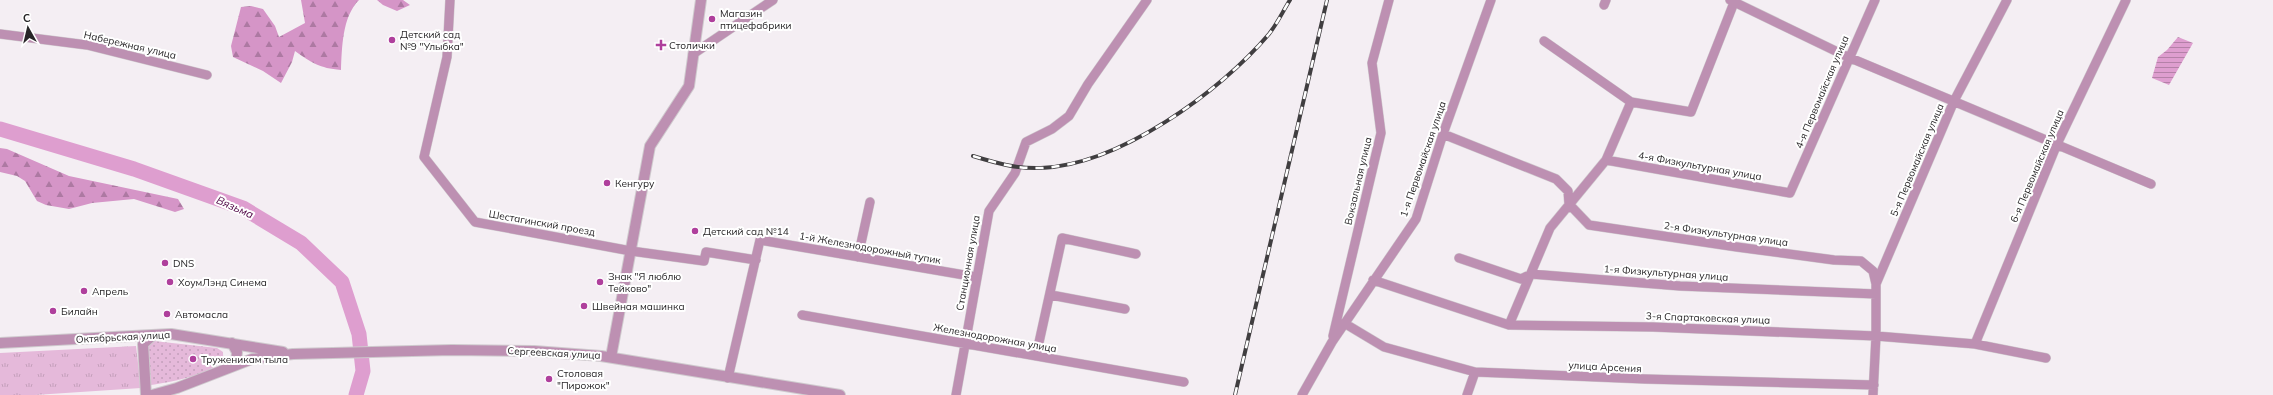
<svg xmlns="http://www.w3.org/2000/svg" width="2273" height="395" viewBox="0 0 2273 395" font-family="Mulish,sans-serif">
<style>
.grass{fill:url(#grass-dots)}
.forest{fill:url(#forest-firs)}
.park{fill:url(#park-tufts)}
.water{fill:url(#water-rules)}
.lines{fill:none;stroke-linecap:round;stroke-linejoin:round}
.river{stroke:#de9ecf;stroke-width:15}
.minor-casing{stroke:#cfcace;stroke-width:10}
.tertiary-casing{stroke:#cfcace;stroke-width:12}
.minor{stroke:#bd90b2;stroke-width:9}
.tertiary{stroke:#bd90b2;stroke-width:10}
.rail-casing{stroke:#403e40;stroke-width:4}
.rail{stroke:#fff;stroke-width:2.5;stroke-dasharray:8;stroke-linecap:butt}
.poi-dot{fill:#af3f9c;stroke:#fff;stroke-width:1.5}
.labels{text-anchor:middle;dominant-baseline:central;stroke-width:4;stroke-linejoin:round;paint-order:stroke}
.poi-label{font-size:10px;fill:#272527;stroke:#fff;text-anchor:start}
.street-label{font-size:10px;fill:#272527;stroke:#fff}
.water-label{font-size:11px;font-style:italic;fill:#4c0042;stroke:#fff}
</style>
<defs>
<pattern id="grass-dots" width="8" height="8" patternUnits="userSpaceOnUse"><rect width="8" height="8" fill="#e5b9da"/><path d="M2 2h.1M6 6h.1" fill="none" stroke="#c49fbb" stroke-width="1.8" stroke-linecap="round"/></pattern>
<pattern id="forest-firs" width="22" height="20" patternUnits="userSpaceOnUse"><rect width="22" height="20" fill="#d595c7"/><path d="M5 1l3.5 6h-7zM16 11l3.5 6h-7z" fill="#ad79a2"/></pattern>
<pattern id="park-tufts" width="24" height="20" patternUnits="userSpaceOnUse"><rect width="24" height="20" fill="#e5b9da"/><path d="M3 7l-1-3M5 7V3M7 7l1-3M15 17l-1-3M17 17v-4M19 17l1-3" fill="none" stroke="#c49fbb"/></pattern>
<pattern id="water-rules" width="6" height="5" patternUnits="userSpaceOnUse"><rect width="6" height="5" fill="#de9ecf"/><path d="M0 2.5h6" fill="none" stroke="#b481a8"/></pattern>
</defs>
<rect width="100%" height="100%" fill="#f4eef3"/>
<path class="grass" d="M154,341l63,7 6,4c0,4 1,8 -3,11 -15,13 -50,19 -69,22l-5,-3 1,-38z"/>
<path class="forest" d="M301,0h58c-17,17 -17,48 -18,70 -22,-2 -29,-7 -46,-19l-3,11 -11,21 -18,-12 -30,-14 -2,-11 10,-39 10,-1 12,3 12,17 4,11 26,-14z
M377,0h26l7,5 -13,6 -14,-6z
M0,148l7,1 62,27 109,23 6,10 -9,3 -41,-13 -42,4 -23,6 -23,-4 -9,-4 -12,-20 -8,-5 -17,-4z"/>
<path class="park" d="M136,346l5,42 -106,7h-35v-42z"/>
<path class="water" d="M2178,37l15,6 -24,42 -17,-7 6,-21 9,-7z"/>
<g class="lines">
<path class="river" d="M0,129l134,40 109,39 58,35 41,39 17,52 4,37 -7,24"/>
<defs>
<path id="minor" d="M450,0l-3,57 -23,100 51,65 156,29 73,10 2,-9 50,8
M1730,0l118,57 303,127
M1604,5l2,-5
M0,34l87,11 120,30
M1544,41l87,61 60,10 44,-112
M693,54l80,-54
M1443,134l113,45 12,12 1,13 20,21 148,22 97,13 27,1 12,10 3,13
M1606,160l184,33 85,-193
M858,257l12,-55
M1459,258l62,21 10,-5 149,12 196,8
M1373,280l136,45 144,2 223,9 99,8 71,14
M1051,295l74,14
M802,315l382,67
M1344,323l40,24 91,25 170,7 229,6
M1509,325l41,-97 56,-68 25,-58
M1333,336l48,-203 -9,-70 17,-63
M1975,344l82,-200 69,-144
M1036,356l26,-118 74,16
M728,378l32,-138 216,37
M956,395l33,-184 26,-38 11,-31 26,-13 17,-13 19,-32 59,-84
M1302,395l30,-53 84,-123 27,-85 48,-134
M1467,395l8,-23
M1873,395l3,-59v-52l78,-183 53,-101"/>
<path id="tertiary" d="M0,343l171,-9 112,18
M232,343l5,9 -1,12
M611,357l39,-211 39,-60 12,-86
M146,395l-3,-51 10,-9
M152,395l25,-7 75,-29 41,-5 159,-4 82,1 67,5 239,39"/>
</defs>
<use href="#minor" class="minor-casing"/>
<use href="#tertiary" class="tertiary-casing"/>
<use href="#minor" class="minor"/>
<use href="#tertiary" class="tertiary"/>
<defs>
<path id="rail" d="M973,156c23,7 43,13 68,12 78,-3 179,-76 228,-134 8,-10 14,-23 21,-34
M1235,395l92,-395"/>
</defs>
<use href="#rail" class="rail-casing"/>
<use href="#rail" class="rail"/>
</g>
<g class="poi-dot">
<circle cx="712" cy="19" r="4"/>
<circle cx="392" cy="40" r="4"/>
<path d="M659 39h4v4h4v4h-4v4h-4v-4h-4v-4h4z"/>
<circle cx="607" cy="183" r="4"/>
<circle cx="695" cy="231" r="4"/>
<circle cx="165" cy="263" r="4"/>
<circle cx="170" cy="282" r="4"/>
<circle cx="600" cy="282" r="4"/>
<circle cx="84" cy="291" r="4"/>
<circle cx="584" cy="306" r="4"/>
<circle cx="53" cy="311" r="4"/>
<circle cx="167" cy="314" r="4"/>
<circle cx="193" cy="359" r="4"/>
<circle cx="549" cy="379" r="4"/>
</g>
<g class="labels">
<g class="poi-label">
<text x="720" y="13">Магазин<tspan x="720" dy="12">птицефабрики</tspan></text>
<text x="400" y="34">Детский сад<tspan x="400" dy="12">№9 "Улыбка"</tspan></text>
<text x="669" y="45">Столички</text>
<text x="615" y="183">Кенгуру</text>
<text x="703" y="231">Детский сад №14</text>
<text x="173" y="263">DNS</text>
<text x="608" y="276">Знак "Я люблю<tspan x="608" dy="12">Тейково"</tspan></text>
<text x="178" y="282">ХоумЛэнд Синема</text>
<text x="92" y="291">Апрель</text>
<text x="592" y="306">Швейная машинка</text>
<text x="61" y="311">Билайн</text>
<text x="175" y="314">Автомасла</text>
<text x="201" y="359">Труженикам тыла</text>
<text x="557" y="373">Столовая<tspan x="557" dy="12">"Пирожок"</tspan></text>
</g>
<g class="street-label">
<text transform="translate(130 45) rotate(13)">Набережная улица</text>
<text transform="translate(1822 92) rotate(-67)">4-я Первомайская улица</text>
<text transform="translate(1423 159) rotate(-71)">1-я Первомайская улица</text>
<text transform="translate(1917 160) rotate(-67)">5-я Первомайская улица</text>
<text transform="translate(1700 166) rotate(10)">4-я Физкультурная улица</text>
<text transform="translate(2037 166) rotate(-67)">6-я Первомайская улица</text>
<text transform="translate(1358 181) rotate(-77)">Вокзальная улица</text>
<text transform="translate(542 223) rotate(10)">Шестагинский проезд</text>
<text transform="translate(1726 234) rotate(8)">2-я Физкультурная улица</text>
<text transform="translate(870 248) rotate(10)">1-й Железнодорожный тупик</text>
<text transform="translate(968 263) rotate(-80)">Станционная улица</text>
<text transform="translate(1666 273) rotate(4)">1-я Физкультурная улица</text>
<text transform="translate(1708 318) rotate(2)">3-я Спартаковская улица</text>
<text transform="translate(123 337) rotate(-3)">Октябрьская улица</text>
<text transform="translate(995 338) rotate(10)">Железнодорожная улица</text>
<text transform="translate(554 353) rotate(3)">Сергеевская улица</text>
<text transform="translate(1605 367) rotate(3)">улица Арсения</text>
</g>
<g class="water-label">
<text transform="translate(235 207) rotate(24)">Вязьма</text>
</g>
</g>
<g transform="translate(28 28) rotate(352)" stroke="#ffffff" stroke-width="3" paint-order="stroke">
<path d="M0-3L7 15L0 10L-7 15Z" fill="#272527"/>
<text y="-6" font-size="11" font-weight="bold" text-anchor="middle" fill="#272527">С</text>
</g>
</svg>
